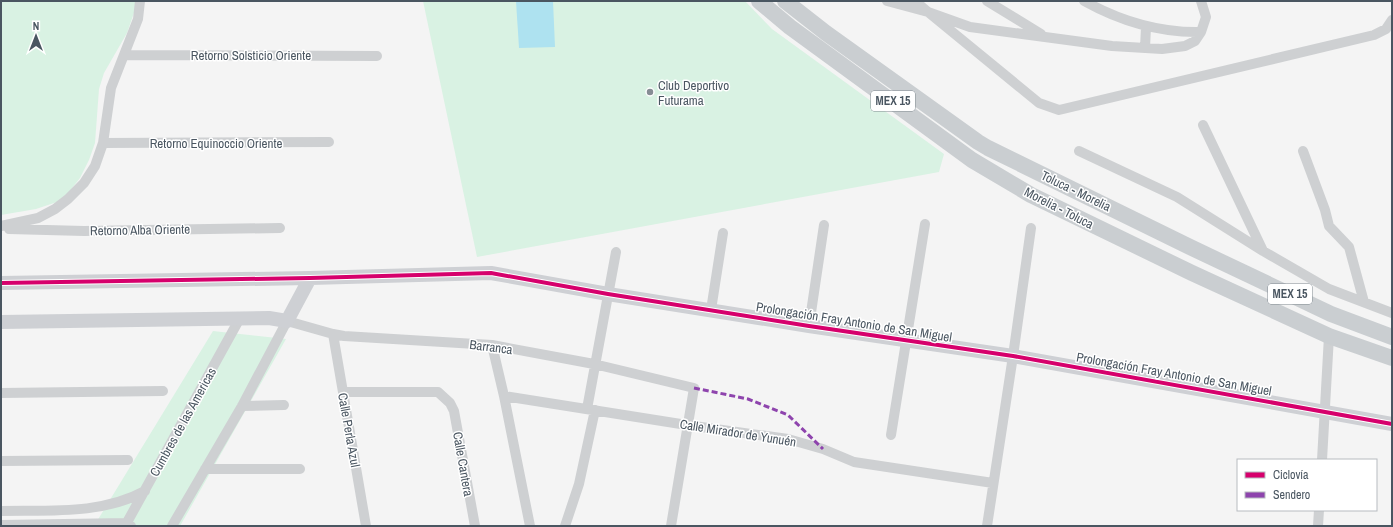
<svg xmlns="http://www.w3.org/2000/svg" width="1393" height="527" viewBox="0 0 1393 527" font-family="'Archivo Narrow',sans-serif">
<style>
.green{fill:#d9f2e3}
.water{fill:#aee2f0}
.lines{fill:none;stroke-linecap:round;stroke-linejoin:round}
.street{stroke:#ced0d2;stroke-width:10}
.secondary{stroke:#ced0d4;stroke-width:14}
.primary{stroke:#caced1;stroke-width:16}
.quiet{stroke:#8e44ad;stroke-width:3;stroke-dasharray:6 3;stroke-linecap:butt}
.cycleway-casing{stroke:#fff;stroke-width:6}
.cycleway{stroke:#d6006c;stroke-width:4}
.poi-dot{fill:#868d94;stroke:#fff;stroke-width:1.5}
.labels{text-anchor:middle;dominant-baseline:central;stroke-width:3;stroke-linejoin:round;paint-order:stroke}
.shield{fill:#fff;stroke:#808990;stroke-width:1}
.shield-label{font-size:12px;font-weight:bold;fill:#4a5661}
.street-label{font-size:13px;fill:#4a5661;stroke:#fff}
.poi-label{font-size:13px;fill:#4a5661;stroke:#fff;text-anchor:start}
</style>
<rect width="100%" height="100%" fill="#f4f4f4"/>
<path class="green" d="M1,1h134v9l-8,23 -23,40 -5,16 -4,54 -6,17 -9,18 -11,14 -12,10 -21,7 -35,6z
M423,1h322l27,28 172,125 -5,18 -462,85z
M213,331l73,8 -106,187h-86z"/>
<path class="water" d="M516,1h37l2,46 -36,1z"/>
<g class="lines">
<path class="street" d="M887,1l41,11 42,15 142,19 50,3 23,-3 10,-5 6,-9 5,-15 -5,-16
M915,1l13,11 111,91 20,7 315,-75 12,-6 6,-9
M987,1l54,33
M1084,1c36,20 75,32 117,31
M1145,48l1,-21
M125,55l252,1
M1203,125l60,126
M103,143l226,-1
M1079,151l98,46 86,54 66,38 63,24
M1303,151l22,59 4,16 20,21 15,55
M1,226l37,-8 17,-9 13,-10 16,-16 11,-17 8,-23 8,-55 27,-69 2,-18
M9,229l75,2 196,-3
M711,310l12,-77
M809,326l15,-101
M333,334l33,192
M492,345l12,51 26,130
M343,392h95l12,11 4,8 21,115
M1,393l162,-2
M504,396l183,29 101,14 35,10 31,13 139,21
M242,406l42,-1
M587,409l29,-157
M891,435l34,-211
M1322,460l7,-124
M1,461l127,-1
M205,469h95
M1,511c48,-1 100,4 144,-20
M1,525l126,-2 4,3
M125,526l115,-208
M172,526l70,-120 45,-85 46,13 11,2 148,9 102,19 100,24 -23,138
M565,526l14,-42 16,-74
M987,526l26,-170 18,-128
M1318,526l1,-16"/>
<path class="secondary" d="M1,283l309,-5 181,-5 117,21 201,32 204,30 379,68
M1,322l268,-4 18,3 23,-43"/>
<path class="primary" d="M759,1l31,26 182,133 59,35 161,78 137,63 63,22
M785,1l41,32 152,109 10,6 202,99 141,67 61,23"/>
<path class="quiet" d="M694,388l54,11 40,16 35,34"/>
<defs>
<path id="cycleway" d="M1,283l309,-5 181,-5 117,21 201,32 204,30 379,68"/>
</defs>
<use href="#cycleway" class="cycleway-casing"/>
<use href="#cycleway" class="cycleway"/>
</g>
<circle class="poi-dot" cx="650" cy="92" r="4"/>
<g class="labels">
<g class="shield">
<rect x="871" y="91" width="44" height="20" rx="3"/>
<rect x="1268" y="284" width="44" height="20" rx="3"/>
</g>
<g class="shield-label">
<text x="893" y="101">MEX 15</text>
<text x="1290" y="294">MEX 15</text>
</g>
<g class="street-label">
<text x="251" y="55">Retorno Solsticio Oriente</text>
<text x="216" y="143">Retorno Equinoccio Oriente</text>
<text transform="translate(1076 191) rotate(26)">Toluca - Morelia</text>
<text transform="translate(1059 208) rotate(27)">Morelia - Toluca</text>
<text transform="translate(140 230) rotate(-1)">Retorno Alba Oriente</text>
<text transform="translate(854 322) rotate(9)">Prolongación Fray Antonio de San Miguel</text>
<text transform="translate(491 347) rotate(7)">Barranca</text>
<text transform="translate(1174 374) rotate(10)">Prolongación Fray Antonio de San Miguel</text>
<text transform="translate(183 422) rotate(-61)">Cumbres de las Americas</text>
<text transform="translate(349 430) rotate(80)">Calle Perla Azul</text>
<text transform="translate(738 433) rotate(9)">Calle Mirador de Yunuén</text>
<text transform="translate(463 464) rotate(80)">Calle Cantera</text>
</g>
<g class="poi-label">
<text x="658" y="85">Club Deportivo<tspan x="658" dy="15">Futurama</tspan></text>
</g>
</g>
<rect width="1393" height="527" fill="none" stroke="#4a5661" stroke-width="4"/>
<rect x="1237" y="459" width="140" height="52" fill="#ffffff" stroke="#b7bbc0"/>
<rect x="1245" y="472" width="20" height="6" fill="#d6006c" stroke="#b7bbc0"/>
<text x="1273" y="479" font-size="12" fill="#4a5661">Ciclovía</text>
<rect x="1245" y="492" width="20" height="6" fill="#8e44ad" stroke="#b7bbc0"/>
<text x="1273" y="499" font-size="12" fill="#4a5661">Sendero</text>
<g transform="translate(36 36)" stroke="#ffffff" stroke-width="3" paint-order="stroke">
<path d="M0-3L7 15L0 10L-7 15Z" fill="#4a5661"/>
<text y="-6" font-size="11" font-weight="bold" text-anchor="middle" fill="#4a5661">N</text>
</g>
</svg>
